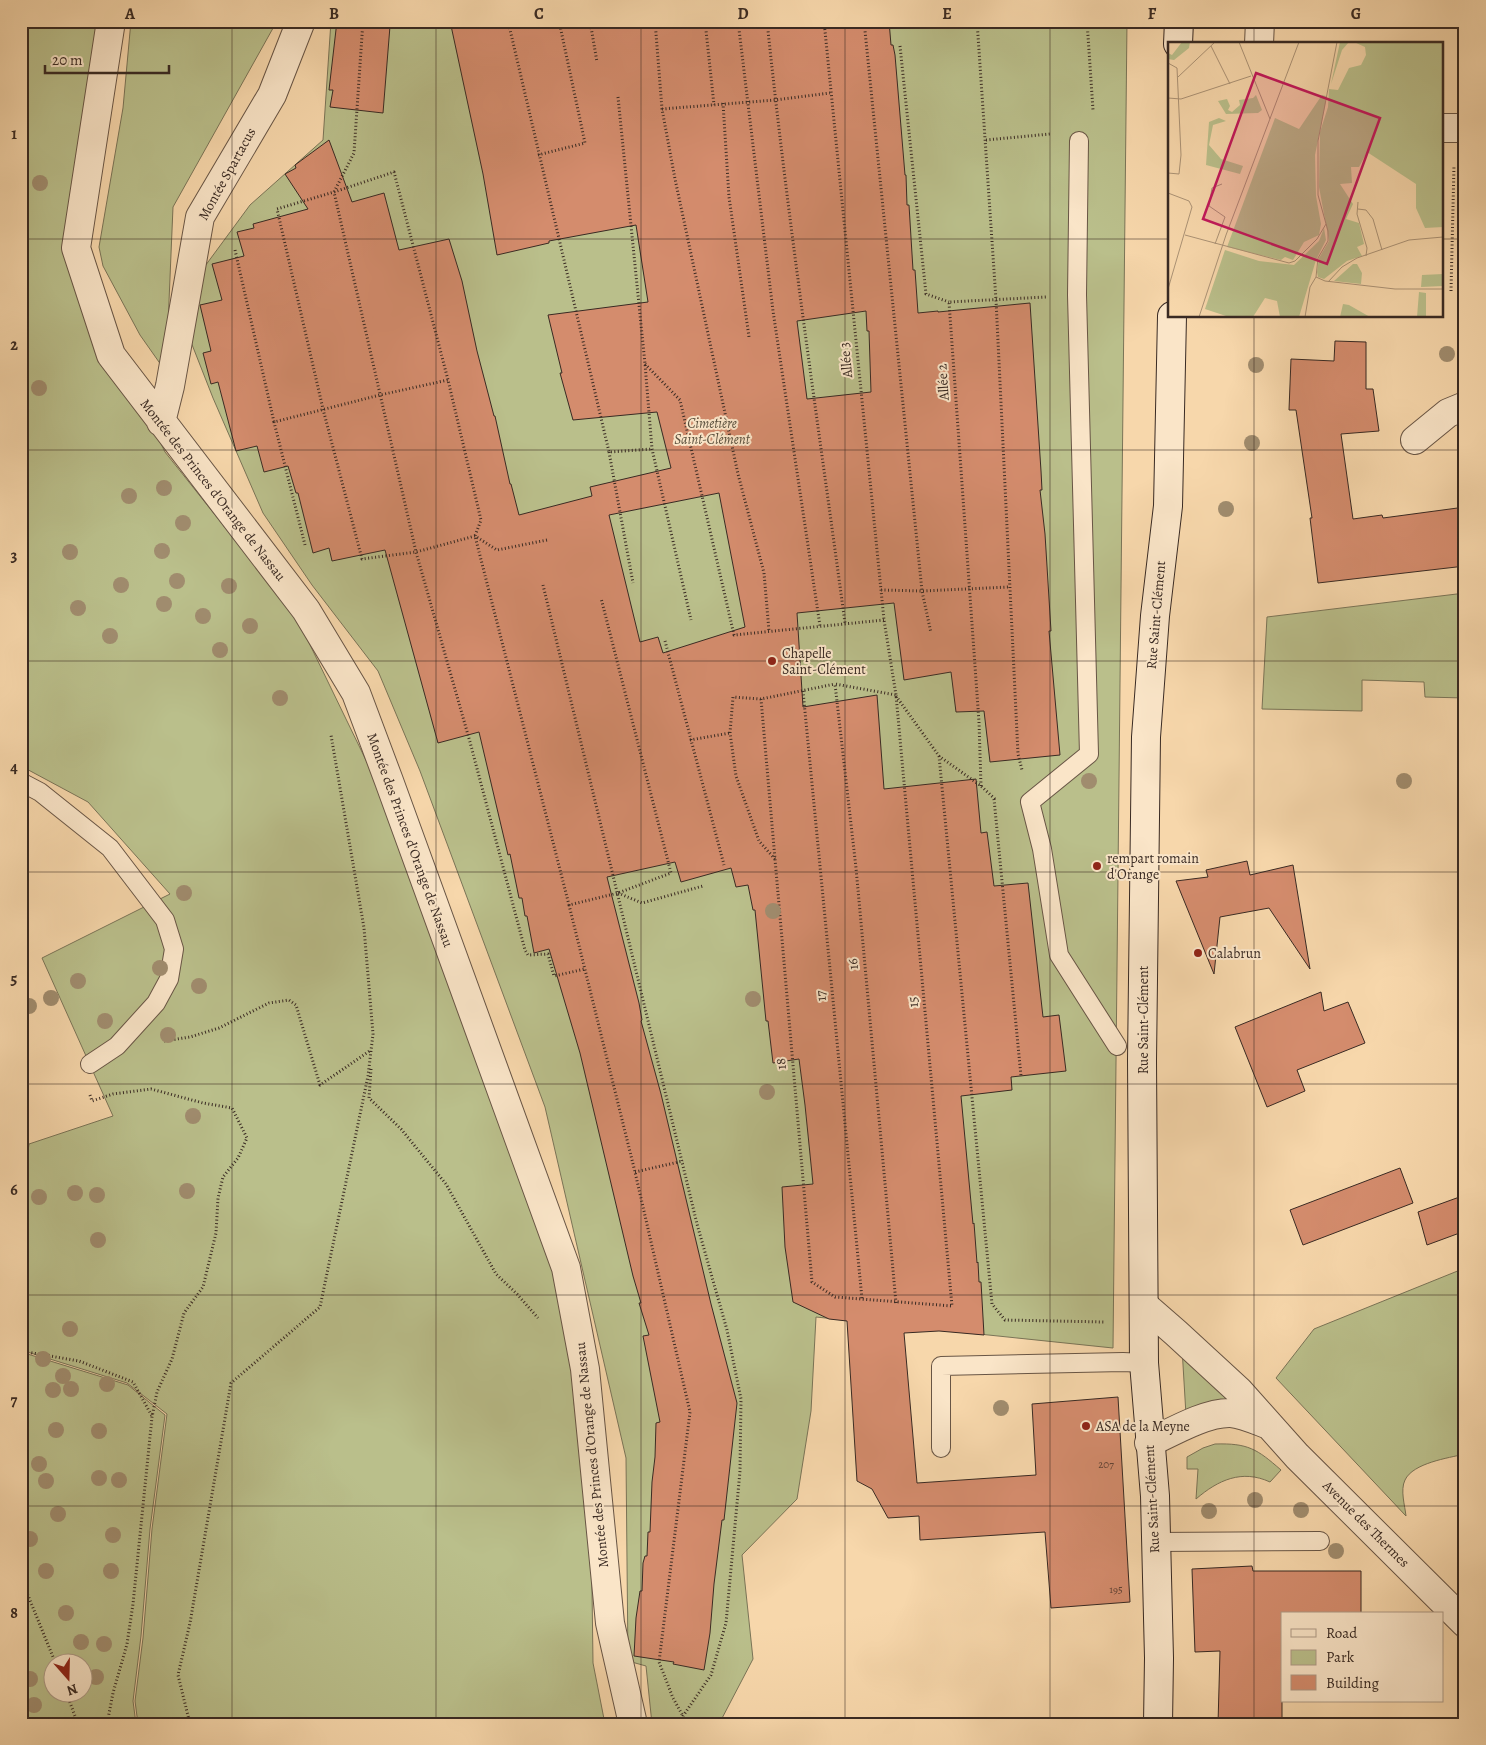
<svg xmlns="http://www.w3.org/2000/svg" width="1486" height="1745" viewBox="0 0 1486 1745" font-family="Alegreya,serif">
<style>
.green{fill:#babf8b;stroke:#7a7457;fill-rule:evenodd}
.building{fill:#d48c6d;stroke:#392a23;fill-rule:evenodd}
.lines{fill:none;stroke-linecap:round;stroke-linejoin:round}
.lane-casing{stroke:#685545;stroke-width:20}
.street-casing{stroke:#685545;stroke-width:30}
.secondary-casing{stroke:#392a23;stroke-width:30}
.path{stroke:#392a23;stroke-width:3;stroke-dasharray:1 2.5;stroke-linecap:butt}
.lane{stroke:#fae5c8;stroke-width:18}
.street{stroke:#fae5c8;stroke-width:28}
.secondary{stroke:#fae5c8;stroke-width:28}
.tree{fill:#a08c6e}
.grid{fill:none;stroke:#392a23;stroke-width:1;stroke-opacity:0.55}
.poi-dot{fill:#8f2418;stroke:#fae5c8;stroke-width:2}
.labels{text-anchor:middle;dominant-baseline:central;stroke-width:4;stroke-linejoin:round;paint-order:stroke}
.number-label{font-size:11px;fill:#604236}
.street-label{font-size:14px;fill:#392a23;stroke:#fae5c8}
.park-label{font-size:14px;font-style:italic;fill:#594f3d;stroke:#fae5c8}
.poi-label{font-size:14px;fill:#392a23;stroke:#fae5c8;text-anchor:start}
.inset-road{fill:none;stroke:#ab9275;stroke-width:1}
.view{fill:#c2185b;fill-opacity:0.15;stroke:#c2185b;stroke-width:2.5}
.inset-edge{fill:none;stroke:#392a23;stroke-width:2.5}
.neatline{fill:none;stroke:#392a23;stroke-width:2}
.grid-label{font-size:16px;text-anchor:middle;font-weight:bold;fill:#392a23}
</style>
<rect width="100%" height="100%" fill="#f7d7ab"/>
<filter id="stains"><feTurbulence type="fractalNoise" baseFrequency=".004" numOctaves="4"/><feColorMatrix values="0 0 0 0 .2 0 0 0 0 .09 0 0 0 0 .02 0 0 0 .5 -.17"/></filter>
<radialGradient id="worn" r=".72"><stop offset=".6" stop-color="#630" stop-opacity="0"/><stop offset="1" stop-color="#630" stop-opacity=".3"/></radialGradient>
<path class="green" d="M21,21h82l-37,226 99,205 132,166 82,169 175,488 31,94 -11,34 17,111 2,149 12,61h-467l-3,-23 8,-63 9,-109 15,-115 -40,-31 -106,-33v-146l8,-60 84,-28 -71,-158 128,-64 -82,-92 -67,-36z
M131,21h146l-104,186 -7,165 -26,-37 -37,-69 -4,-19 24,-139z
M331,21h796l-14,1327 -297,-31 -5,94 -14,88 -55,56 11,104 -34,65h-67l-6,-58 -18,-5 -2,-203 -81,-351 -125,-336 -42,-100 -66,-86 -49,-72 -50,-115 -22,-56 6,-65 53,-72 73,-65z
M1465,593v105l-40,-1 -1,-15 -62,-2v31l-100,-2 5,-92z
M1465,1268v186c-17,4 -52,9 -60,26 -5,10 0,26 1,36l-130,-138 38,-49z
M1182,1348l48,52 -44,15z
M21,1352l107,33 37,30 -15,114 -9,107 -8,65 3,23h-115zM52,1662h30v30h-30z
M1215,1444c33,-1 42,5 66,26l-11,12c-28,-13 -52,-2 -74,17l2,-30h-11v-12l16,-9z"/>
<path class="building" d="M337,21l53,5 -7,87 -53,-6 3,-17h-4z
M450,21h439l2,24h2l2,10 10,120h1l1,30h2l4,65h2l3,43 20,-2v1l92,-9 11,168 1,19h-2l5,44 6,97h-2l11,124 -70,7 -6,-51 -28,1 -5,-40 -47,8 -10,-77 -97,10 6,94 74,-12 7,94 92,-10 5,54 6,-1 7,54 34,-3 15,134 16,-2 7,56 -55,6 1,13 -51,6 12,128 1,-1 3,40 1,-1 1,20h2l3,53 -45,-4 -35,2 13,150 119,-8 -4,-71 86,-7 12,205 -79,6 -6,-76 -125,8 -1,-24 -31,2 -16,-29 -15,-8 -10,-160 -18,-2 -36,-17 -8,-55 -3,-60 31,-3 -8,-79 -6,-46 -26,4 -5,-42h-2l-11,-111h-2l-5,-25 -12,2 -5,-19 -50,14 -6,-20 -68,15 32,126 3,17 -1,1 20,73 50,210 26,99 -13,117h-2l-8,64 -4,49 -6,37 -31,-6 1,-2 -40,-6 2,-38 4,-27h2l1,-28 2,-7h2l1,-24h2l2,-50 3,-25 1,-34 4,-1 -17,-86 6,-1 -10,-32h2l-8,-27 -53,-223 -31,-104 -15,4 -7,-37h-2l-3,-18h-3l-9,-44 -2,1 -29,-123 -41,11 -53,-193 -53,11 -3,-13 -16,5 -15,-60h-2l-8,-27 -24,6 -7,-26 -21,5 -18,-69 -7,2 -8,-31 8,-2 -11,-46 22,-5 -10,-36 32,-8 -7,-24 17,-4 -1,-4 55,-15 -23,-35 11,-6 -1,-3 34,-25 23,62 32,-9 15,57 50,-11 13,42 15,70 17,65h1l15,68h1l8,31 73,-19 -2,-9 81,-19 -14,-56 -84,8 -13,-47h2l-14,-58 100,-13 -12,-77 -87,16v2l-52,12 -14,-81zM866,311l1,20h2l2,61 -64,7 -10,-78zM719,493l26,134 -82,26 -5,-16 -18,5 -31,-127z
M1335,341l31,1v47h7l6,42 -38,3 12,85 29,-4 1,3 82,-11v59l-147,17 -8,-65h2l-16,-108h-7l2,-51 43,2z
M1247,861l3,14 43,-10 17,104 -41,-61 -49,9 -6,57 -38,-93 32,-4 -2,-7z
M1321,992l3,19 24,-9 17,41 -68,27 8,21 -38,16 -32,-80z
M1400,1168l13,35 -110,42 -13,-35z
M1465,1195v36l-38,14 -9,-33z
M1252,1566l1,5h108v43h-79v110h-64l2,-73 -25,1 -3,-83z"/>
<g class="lines">
<defs>
<path id="lane" d="M1079,141l-2,154 12,459 -59,48 12,47 17,106 58,91
M21,782l19,10 70,56 55,72 9,29 -5,30 -13,24 -39,43 -27,18
M941,1448v-82l182,-4 21,1
M1155,1542l165,-1"/>
<path id="street" d="M111,21l-35,227 35,107 195,255 50,83 33,88 177,487 19,101 25,254 23,101
M1259,44l1,-23
M1442,128h23
M161,422l9,-36 30,-169 72,-122 29,-74
M1415,440l33,-27 17,-7
M1145,1306l31,27 63,58 58,65 168,167
M1149,1443c23,-11 57,-31 82,-30 12,1 27,8 38,12"/>
<path id="secondary" d="M1178,44l1,-23
M1158,1724l1,-66 -4,-162 -11,-133 -2,-303 4,-323 9,-121 13,-110 4,-190"/>
</defs>
<use href="#lane" class="lane-casing"/>
<use href="#street" class="street-casing"/>
<use href="#secondary" class="secondary-casing"/>
<path class="path" d="M363,21l-9,132 -20,39 -57,17 46,200 39,150 54,-7 54,190 55,208 3,5 20,-1 6,22 31,-7
M508,21l101,431 43,-3
M590,21l7,41
M655,21l7,88 13,70 63,295 26,99 5,58
M705,21l9,84
M738,21l35,290 47,315
M767,21c21,202 51,402 78,602
M864,21l58,570 9,42
M977,21l19,279 22,454 4,16
M1087,21l6,89
M900,46l26,248 23,8
M618,97l27,267 7,85 39,171
M723,103l6,94 20,140
M662,109l113,-9 55,-7
M986,140l64,-6
M538,155l47,-12 -26,-122
M235,250l39,172
M1451,291l3,-126
M645,364l35,36 54,235 150,-15
M609,452l24,131
M547,540l-50,10 -22,-14 -59,16 -82,-360 60,-20 54,208 33,140 -6,16 94,369 49,-12 53,-20 -70,-275
M305,545l-31,-123 106,-27 68,-15
M543,585l154,639 30,106 14,69 -1,72 -14,152 -15,52 -28,41 -1,8
M881,590l41,1 87,-4
M665,641l59,224
M803,691l59,608
M896,696l43,60 42,30 15,14
M761,699l51,583 23,15 117,9 -56,-611 -12,-75 -60,-599
M690,740l40,-7
M939,756l53,548 13,16 100,2
M981,786l-2,-64 -30,-420 97,-5
M994,799l27,277
M775,859l-16,-18 -23,-65 -6,-43 3,-36 28,2 74,-15
M618,893l24,10 61,-17
M569,905l66,267 55,240 -31,250 14,36 10,18
M164,1041l26,-4 29,-9 50,-25 20,-3 7,5 24,80 51,-35
M371,1069l-2,29 32,31 45,55 50,90 21,20 21,24
M90,1095l2,6 21,-7 38,-5 52,14 29,5 15,30 -9,20 -15,19 -5,21 -2,35 -13,54 -19,26 -12,46 -15,33 -5,25 -19,187 -6,40 -14,49 -6,31
M635,1172l48,-11
M896,1303l-40,-435 -21,-184 61,11
M21,1351l58,10 54,21 19,34
M21,1578l34,84
M66,1692l12,32
M190,1724l-12,-49 12,-52 41,-240 89,-76 48,-231 5,-42 -9,-106 -33,-193"/>
<use href="#lane" class="lane"/>
<use href="#street" class="street"/>
<use href="#secondary" class="secondary"/>
</g>
<g class="tree">
<circle cx="40" cy="183" r="8"/>
<circle cx="1447" cy="354" r="8"/>
<circle cx="1256" cy="365" r="8"/>
<circle cx="39" cy="388" r="8"/>
<circle cx="1252" cy="443" r="8"/>
<circle cx="164" cy="488" r="8"/>
<circle cx="129" cy="496" r="8"/>
<circle cx="1226" cy="509" r="8"/>
<circle cx="183" cy="523" r="8"/>
<circle cx="162" cy="551" r="8"/>
<circle cx="70" cy="552" r="8"/>
<circle cx="177" cy="581" r="8"/>
<circle cx="121" cy="585" r="8"/>
<circle cx="229" cy="586" r="8"/>
<circle cx="164" cy="604" r="8"/>
<circle cx="78" cy="608" r="8"/>
<circle cx="203" cy="616" r="8"/>
<circle cx="250" cy="626" r="8"/>
<circle cx="110" cy="636" r="8"/>
<circle cx="220" cy="650" r="8"/>
<circle cx="280" cy="698" r="8"/>
<circle cx="1089" cy="781" r="8"/>
<circle cx="1404" cy="781" r="8"/>
<circle cx="184" cy="893" r="8"/>
<circle cx="773" cy="911" r="8"/>
<circle cx="160" cy="968" r="8"/>
<circle cx="78" cy="981" r="8"/>
<circle cx="199" cy="986" r="8"/>
<circle cx="51" cy="998" r="8"/>
<circle cx="753" cy="999" r="8"/>
<circle cx="29" cy="1006" r="8"/>
<circle cx="105" cy="1021" r="8"/>
<circle cx="168" cy="1035" r="8"/>
<circle cx="767" cy="1092" r="8"/>
<circle cx="193" cy="1116" r="8"/>
<circle cx="187" cy="1191" r="8"/>
<circle cx="75" cy="1193" r="8"/>
<circle cx="97" cy="1195" r="8"/>
<circle cx="39" cy="1197" r="8"/>
<circle cx="98" cy="1240" r="8"/>
<circle cx="70" cy="1329" r="8"/>
<circle cx="43" cy="1359" r="8"/>
<circle cx="63" cy="1376" r="8"/>
<circle cx="107" cy="1384" r="8"/>
<circle cx="71" cy="1389" r="8"/>
<circle cx="53" cy="1390" r="8"/>
<circle cx="1001" cy="1408" r="8"/>
<circle cx="56" cy="1430" r="8"/>
<circle cx="99" cy="1431" r="8"/>
<circle cx="39" cy="1464" r="8"/>
<circle cx="99" cy="1478" r="8"/>
<circle cx="119" cy="1480" r="8"/>
<circle cx="46" cy="1481" r="8"/>
<circle cx="1255" cy="1500" r="8"/>
<circle cx="1301" cy="1510" r="8"/>
<circle cx="1209" cy="1511" r="8"/>
<circle cx="58" cy="1514" r="8"/>
<circle cx="113" cy="1535" r="8"/>
<circle cx="30" cy="1539" r="8"/>
<circle cx="1336" cy="1551" r="8"/>
<circle cx="46" cy="1571" r="8"/>
<circle cx="111" cy="1571" r="8"/>
<circle cx="66" cy="1613" r="8"/>
<circle cx="81" cy="1642" r="8"/>
<circle cx="104" cy="1644" r="8"/>
<circle cx="96" cy="1677" r="8"/>
<circle cx="30" cy="1679" r="8"/>
<circle cx="34" cy="1705" r="8"/>
</g>
<path class="grid" d="M232,21v1703M436,21v1703M641,21v1703M845,21v1703M1050,21v1703M1254,21v23M21,239h1149M1442,239h23M1254,316v1408M21,450h1444M21,661h1444M21,872h1444M21,1084h1444M21,1295h1444M21,1506h1444"/>
<g class="poi-dot">
<circle cx="772" cy="661" r="5"/>
<circle cx="1097" cy="866" r="5"/>
<circle cx="1198" cy="953" r="5"/>
<circle cx="1086" cy="1426" r="5"/>
</g>
<g class="labels">
<g class="number-label">
<text x="1106" y="1464">207</text>
<text x="1116" y="1589">195</text>
</g>
<g class="street-label">
<text transform="translate(227 174) rotate(-61)">Montée Spartacus</text>
<text transform="translate(846 360) rotate(-96)">Allée 3</text>
<text transform="translate(943 382) rotate(-94)">Allée 2</text>
<text transform="translate(213 490) rotate(52)">Montée des Princes d'Orange de Nassau</text>
<text transform="translate(1156 615) rotate(-85)">Rue Saint-Clément</text>
<text transform="translate(410 840) rotate(70)">Montée des Princes d'Orange de Nassau</text>
<text transform="translate(853 964) rotate(-95)">16</text>
<text transform="translate(821 996) rotate(-96)">17</text>
<text transform="translate(913 1002) rotate(-95)">15</text>
<text transform="translate(1143 1020) rotate(-90)">Rue Saint-Clément</text>
<text transform="translate(781 1064) rotate(-95)">18</text>
<text transform="translate(592 1455) rotate(-96)">Montée des Princes d'Orange de Nassau</text>
<text transform="translate(1152 1499) rotate(-93)">Rue Saint-Clément</text>
<text transform="translate(1366 1524) rotate(45)">Avenue des Thermes</text>
</g>
<g class="park-label">
<text x="712" y="423">Cimetière<tspan x="712" dy="16">Saint-Clément</tspan></text>
</g>
<g class="poi-label">
<text x="782" y="653">Chapelle<tspan x="782" dy="16">Saint-Clément</tspan></text>
<text x="1107" y="858">rempart romain<tspan x="1107" dy="16">d'Orange</tspan></text>
<text x="1208" y="953">Calabrun</text>
<text x="1096" y="1426">ASA de la Meyne</text>
</g>
</g>
<g transform="translate(1168 42)">
<rect width="275" height="275" fill="#f7d7ab"/>
<path d="M14,0h8l-1,6 -15,12 -6,-1v-6l4,2zM172,0h9l-7,8 -11,34zM186,0h89v185l-18,1 -9,-20v-24l-49,-32 -8,15h-8l1,16 -12,1 13,20 -7,15 13,4 5,21 -7,3 5,9 -15,5 -23,18 -6,-2 -1,-5 2,-14 10,-17 -10,-54 1,-55 8,-25 1,-18 9,1 11,-22 12,-3 5,-10 -1,-8zM88,53l6,15 -4,3 -32,1 -8,-13 9,-2 3,7 -2,4 4,2 8,-7 -1,-5 14,-2zM154,53l4,1 -1,10 -10,49 1,41 5,28 -2,11 -15,7 -11,18 -8,-3 -4,3 -54,-13 48,-129 24,11zM51,76l7,3 -13,4 -4,20 12,14 22,7 -3,8 -34,-9 3,-43zM156,186l2,12 -10,20 -17,57h-19l-3,-16 -12,-3 -12,19h-24l-24,-8 20,-59 34,11 35,4 25,-24zM185,222h4l5,9 -1,11 -27,-3zM275,232v12l-22,1 1,-12zM251,250l7,1v24h-9zM175,262l6,1 21,12h-30z" fill="#babf8b"/>
<path class="inset-road" d="M71,0l31,77M43,4l19,38M0,21l9,5 4,87 -2,19 -11,-1M10,35l37,-35M0,56l13,1 70,-23M0,151l21,8 3,6 -24,82M190,160l-1,12 10,34 -1,8M190,167l8,1 7,9 9,31M17,193l104,28 6,-2 22,-22 9,-15M47,202l10,-27 -16,-11 3,-18 10,-4M148,235l2,-19 10,-17v-10l-10,-36v-54l19,-99M148,235l9,4 70,8h48M160,240l14,-15 15,-9 52,-18 34,-3M31,275l27,-82 73,-193M137,275l5,-30 6,-10"/>
<path class="view" d="M88,31l124,45 -53,146 -124,-45z"/>
<rect width="275" height="275" class="inset-edge"/>
</g>
<rect width="1486" height="1745" fill="none" stroke="#f7d7ab" stroke-width="55"/>
<rect x="1281" y="1612" width="162" height="90" fill="#fae5c8" stroke="#ad9a86"/>
<rect x="1291" y="1629" width="25" height="8" fill="#fae5c8" stroke="#ad9a86"/>
<text x="1326" y="1638" font-size="15" fill="#392a23">Road</text>
<rect x="1291" y="1650" width="25" height="15" fill="#babf8b" stroke="#ad9a86"/>
<text x="1326" y="1662" font-size="15" fill="#392a23">Park</text>
<rect x="1291" y="1675" width="25" height="15" fill="#d48c6d" stroke="#ad9a86"/>
<text x="1326" y="1688" font-size="15" fill="#392a23">Building</text>
<g transform="translate(68 1678) rotate(160)"><circle r="24" fill="#fae5c8" stroke="#ad9a86"/>
<path d="M0-4L9 19L0 12L-9 19Z" fill="#8f2418"/>
<text y="-8" font-size="14" font-weight="bold" text-anchor="middle" fill="#392a23">N</text>
</g>
<path d="M45 65v8h124v-8" fill="none" stroke="#392a23" stroke-width="2.5"/>
<text x="52" y="65" font-size="15" fill="#392a23" stroke="#fae5c8" stroke-width="4" paint-order="stroke">20 m</text>
<rect x="28" y="28" width="1430" height="1690" class="neatline"/>
<g class="grid-label">
<text x="130" y="19">A</text>
<text x="334" y="19">B</text>
<text x="539" y="19">C</text>
<text x="743" y="19">D</text>
<text x="947" y="19">E</text>
<text x="1152" y="19">F</text>
<text x="1356" y="19">G</text>
<text x="14" y="139">1</text>
<text x="14" y="350">2</text>
<text x="14" y="561">3</text>
<text x="14" y="773">4</text>
<text x="14" y="984">5</text>
<text x="14" y="1195">6</text>
<text x="14" y="1406">7</text>
<text x="14" y="1618">8</text>
</g>
<rect width="100%" height="100%" filter="url(#stains)"/>
<rect width="100%" height="100%" fill="url(#worn)"/>
</svg>
